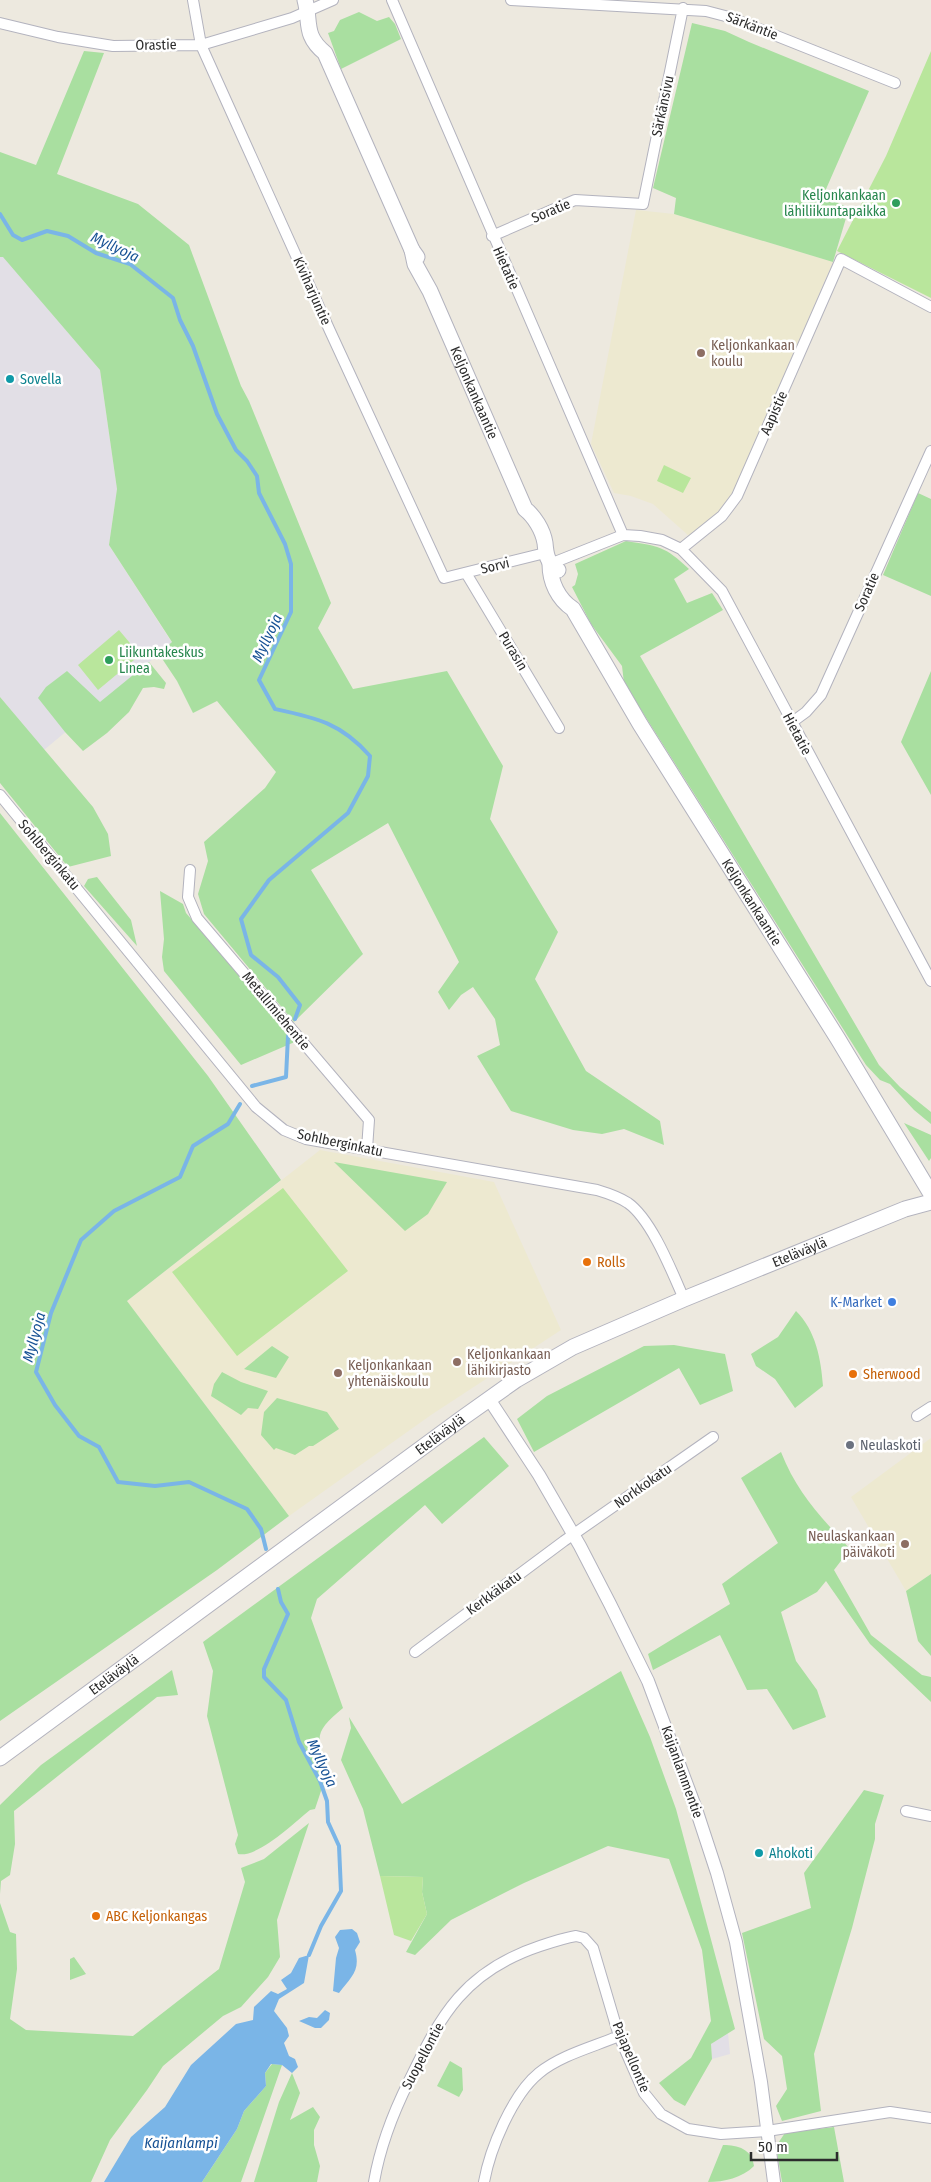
<svg xmlns="http://www.w3.org/2000/svg" width="931" height="2182" viewBox="0 0 931 2182" font-family="'Fira Sans Condensed',sans-serif">
<style>
.industrial{fill:#e2dfe6}
.education{fill:#ede9d0}
.green{fill:#a9dfa0}
.pitch{fill:#b9e69c}
.water{fill:#7ab5e7}
.lines{fill:none;stroke-linecap:round;stroke-linejoin:round}
.stream{stroke:#7ab5e7;stroke-width:4}
.minor-casing{stroke:#b3b3be;stroke-width:12}
.tertiary-casing{stroke:#b3b3be;stroke-width:14}
.secondary-casing{stroke:#b3b3be;stroke-width:17}
.minor{stroke:#fff;stroke-width:10}
.tertiary{stroke:#fff;stroke-width:12}
.secondary{stroke:#fff;stroke-width:15}
.leisure-dot{fill:#2e9e5b;stroke:#fff;stroke-width:2}
.education-dot{fill:#8d6e63;stroke:#fff;stroke-width:2}
.culture-dot{fill:#0f9aa8;stroke:#fff;stroke-width:2}
.food-dot{fill:#e8710a;stroke:#fff;stroke-width:2}
.shop-dot{fill:#3f7fe0;stroke:#fff;stroke-width:2}
.worship-dot{fill:#6b7280;stroke:#fff;stroke-width:2}
.labels{text-anchor:middle;dominant-baseline:central;stroke-width:5;stroke-linejoin:round;paint-order:stroke}
.street-label{font-size:14px;fill:#2c2c2c;stroke:#fff}
.leisure-label{font-size:14px;fill:#27864d;stroke:#fff;text-anchor:end}
.education-label{font-size:14px;fill:#785e54;stroke:#fff;text-anchor:start}
.culture-label{font-size:14px;fill:#0d838f;stroke:#fff;text-anchor:start}
.food-label{font-size:14px;fill:#c56008;stroke:#fff;text-anchor:start}
.shop-label{font-size:14px;fill:#366cbe;stroke:#fff;text-anchor:end}
.worship-label{font-size:14px;fill:#5b616d;stroke:#fff;text-anchor:start}
.water-label{font-size:15px;font-style:italic;fill:#175295;stroke:#fff}
</style>
<rect width="100%" height="100%" fill="#ede9df"/>
<path class="industrial" d="M3,256l97,114 17,119 -8,56 63,98 -128,107 -44,-53v-440z
M728,2033l2,21 -18,5 -1,-15z"/>
<path class="education" d="M636,210l38,4 159,48 -100,231 -16,20 -28,23 -36,-32 -22,-8 -17,-3 -23,-49z
M320,1150l174,32 67,148 -130,85 -142,101 -162,-215z
M931,1438v136l-25,17 -55,-94z"/>
<path class="green" d="M359,12l18,9 12,-4 6,7 6,15 -60,30 -13,-36 6,-2 6,-11z
M692,23l33,8 24,11 120,49 -46,105 26,12 -16,54 -159,-48 2,-16 -23,-10z
M84,51l20,2 -47,121 81,30 51,41 52,141 8,15 82,202 -13,25 35,61 94,-18 56,95 -13,53 68,113 -23,47 51,92 74,50 4,24 -40,-16 -22,5 -29,-4 -62,-19 -34,-55 23,-11 -5,-26 -22,-32 -12,8 -12,15 -11,-18 21,-30 -71,-139 -77,47 52,84 -69,68 -90,-108 -6,-20 10,-33 -4,-19 61,-54 11,-16 -59,-71 -24,12 -16,-32 -18,-27 13,-12 -63,-97 8,-56 -17,-119 -97,-113h-3v-105l36,13z
M918,493l13,6v97l-48,-21z
M626,541c32,5 39,5 63,28l-15,10 13,24 25,-10 11,17 -83,46 239,409 21,22 31,25v12l-17,-14 -24,-26 -10,-4 -14,-15 -242,-382 -2,-17 -31,-42 -19,-37 3,-2 3,-11 -3,-10z
M149,662l17,21 -2,6 -10,-2 -11,1 -14,24 -22,21 -24,18 -18,-19 -27,-34 8,-11 21,-16 33,31z
M931,671v124l-30,-53z
M0,697l93,110 15,27 3,22 -43,11 -68,-84z
M0,813l208,263 73,104 -154,121 162,215 -72,54 -217,151z
M97,877l34,43 6,26 -53,-60 4,-7z
M160,891l23,13 3,9 111,128 -56,24 -77,-94 -2,-14 2,-18z
M904,1123l27,12v23l-2,3z
M334,1162l113,20 -19,32 -23,17z
M796,1311c20,20 25,48 27,75l-28,22 -20,-29 -19,-13 -5,-12 27,-17z
M674,1345l51,9 8,37 -33,14 -21,-37 -145,84 -17,-33 30,-23 97,-50z
M272,1346l17,11 -13,21 -32,-9z
M222,1372l19,10 27,9 -10,18 -10,-1 -7,7 -30,-19 3,-12z
M277,1398l50,14 12,17 -26,17h-4l-14,9 -19,-7 -2,2 -13,-15 3,-23z
M484,1437l25,29 -67,58 -17,-19 -108,94 -6,19 32,90c-26,22 -30,28 -14,59l-14,42 -5,1c-16,13 -52,48 -72,44l-3,-10 3,-9 -31,-119 6,-45 -10,-29z
M781,1452c16,41 40,65 69,97l-16,21 37,65 51,40 9,2v25l-61,-58 -44,-63 -9,11 -36,20 15,49 21,29 9,27 -33,13 -26,-41 -20,1 -27,-55 -67,35 -5,-16 82,-50 -8,-20 56,-41 -37,-65z
M931,1574v82l-13,-15 -12,-50z
M172,1670l6,25 -21,2 -143,114 1,33 -5,31 -9,6 -1,13v-89l41,-40z
M621,1671l29,66 26,72 59,220 -24,15 1,15 -27,47 -11,-6 -15,-17 32,-25 20,-37 -9,-71 -33,-91 -61,-13 -84,37 -73,37 -36,35 -9,-3 21,-38 -5,-22 1,-15 -43,-1 -17,-67 -22,-49 10,-32 -2,-11 53,87z
M864,1790l20,5 -9,29v15l-23,89 -38,126 7,57 -39,10 -6,-15 11,-17 -5,-33 -18,-17 -22,-106 69,-25 -7,-35z
M309,1823l-32,97 3,37 -12,20 -27,30 -18,9 -60,50 -16,24 -37,50 -19,42h-91v-279l10,29 6,2 1,35 -7,50 16,11 107,6 86,-67 26,-87 -4,-14 23,-9z
M74,1957l12,17 -16,6v-21z
M450,2061l12,7 1,22 -4,7 -22,-11z
M272,2064l10,1 -41,117h-39l35,-53 7,-18 22,-25 -1,-13z
M292,2073l8,20 -10,27 23,-13 7,10 -6,13v15l6,21 -3,16h-63l25,-80z
M834,2127l10,55h-62l-6,-36 9,-13z
M723,2145c15,0 29,4 31,21 -12,12 -30,16 -46,16z"/>
<path class="pitch" d="M931,51v247l-94,-47 49,-95z
M664,465l27,13 -8,15 -26,-12z
M119,630l21,25 -42,35 -20,-25z
M283,1188l65,83 -111,85 -65,-84z
M380,1876l43,1 -1,15 5,22 -16,27 -17,-6z"/>
<path class="water" d="M352,1929l5,4 3,9 -5,8c6,21 -4,27 -16,43l-6,-2 3,-33 3,-10 -4,-11 5,-7z
M309,1955l-5,28 -25,16 -5,12 13,17 2,8 -5,7 5,13 6,3 3,8 -6,6 -10,-8 -11,-1 -6,9 1,13 -22,25 -7,18 -35,53h-98l27,-45 34,-30 26,-42 45,-41 17,-4 1,-13 17,-16 7,3 9,-5 -6,-9 10,-7 8,-15z
M325,2010l5,3 -1,7 -8,8h-6l-16,-7 10,-4 8,1z"/>
<g class="lines">
<path class="stream" d="M0,214l13,21 9,5 25,-9 21,5 28,17 34,11 43,34 7,22 13,26 24,68 19,36 11,11 10,15 2,17 26,51 6,20v48l-32,68 16,29c42,9 66,14 95,47l-2,20 -20,37 -79,67 -28,39 10,36 27,22 22,28 -5,14
M252,1086l34,-9 2,-41
M240,1104l-12,20 -35,22 -13,31 -66,34 -33,29 -30,73 -15,59 19,33 24,31 20,11 19,35 37,4 34,-4 58,27 14,20 5,20
M278,1589l3,13 7,12 -24,55v8l22,23 13,42 21,39 7,20 1,21 11,24 2,45 -20,35 -12,29"/>
<defs>
<path id="minor" d="M193,0l8,45 129,286 114,247 101,-25
M392,0l231,535
M511,0l195,11 23,6 166,66
M0,23l58,14 55,9 88,-1 91,-27 41,-18
M492,236l83,-36 68,4 40,-196
M681,549l41,-33 15,-20 104,-237 90,48
M550,564l73,-29 17,1 22,4 19,9 41,42 209,390
M466,573l93,155
M791,723l15,-11 15,-17 110,-244
M0,795l256,312 28,23 22,9 291,51c10,3 22,7 31,13 24,17 44,69 56,96
M190,870l-2,27 9,21 172,202 -2,29
M917,1416l14,-9
M415,1652l149,-111 149,-104
M906,1811l25,5
M374,2182c6,-35 19,-69 35,-101 32,-67 56,-110 131,-135 12,-4 24,-8 36,-10l8,2 9,10 26,88 25,57 17,21 27,15 33,5 46,-3 123,-19 41,6
M484,2182c6,-33 28,-87 55,-109 22,-18 54,-26 80,-37"/>
<path id="tertiary" d="M489,1399l50,76 41,71 30,58 38,77 48,128 21,64 19,69 25,140 13,100"/>
<g id="secondary">
<path d="M305,0c6,22 -2,35 20,53l87,197 5,7"/>
<path id="s1" d="M412,250l3,14 15,27 95,218c9,7 18,21 20,34 1,12 2,19 13,27"/>
<path id="s2" d="M550,564c0,18 8,35 23,45l67,115 198,315 93,155"/>
<path id="s3" d="M0,1758l461,-339 55,-39 57,-33 111,-48 221,-90 26,-7"/>
</g>
</defs>
<use href="#minor" class="minor-casing"/>
<use href="#tertiary" class="tertiary-casing"/>
<use href="#secondary" class="secondary-casing"/>
<use href="#minor" class="minor"/>
<use href="#tertiary" class="tertiary"/>
<use href="#secondary" class="secondary"/>
</g>
<g class="leisure-dot">
<circle cx="896" cy="203" r="5"/>
<circle cx="109" cy="660" r="5"/>
</g>
<g class="education-dot">
<circle cx="701" cy="353" r="5"/>
<circle cx="457" cy="1362" r="5"/>
<circle cx="338" cy="1373" r="5"/>
<circle cx="905" cy="1544" r="5"/>
</g>
<g class="culture-dot">
<circle cx="10" cy="379" r="5"/>
<circle cx="759" cy="1853" r="5"/>
</g>
<g class="food-dot">
<circle cx="587" cy="1262" r="5"/>
<circle cx="853" cy="1374" r="5"/>
<circle cx="96" cy="1916" r="5"/>
</g>
<circle class="shop-dot" cx="892" cy="1302" r="5"/>
<circle class="worship-dot" cx="850" cy="1445" r="5"/>
<g class="labels">
<g class="street-label">
<text transform="translate(752 26) rotate(21)">Särkäntie</text>
<text transform="translate(156 45) rotate(-1)">Orastie</text>
<text transform="translate(663 106) rotate(-78)">Särkänsivu</text>
<text transform="translate(551 211) rotate(-23)">Soratie</text>
<text transform="translate(506 268) rotate(66)">Hietatie</text>
<text transform="translate(312 291) rotate(66)">Kiviharjuntie</text>
<text stroke="none"><textPath href="#s1" startOffset="156">Keljonkankaantie</textPath></text>
<text transform="translate(774 413) rotate(-66)">Aapistie</text>
<text transform="translate(495 566) rotate(-14)">Sorvi</text>
<text transform="translate(867 592) rotate(-66)">Soratie</text>
<text transform="translate(513 651) rotate(59)">Purasin</text>
<text transform="translate(797 734) rotate(62)">Hietatie</text>
<text transform="translate(49 855) rotate(50)">Sohlberginkatu</text>
<text stroke="none"><textPath href="#s2" startOffset="396">Keljonkankaantie</textPath></text>
<text transform="translate(276 1011) rotate(50)">Metallimiehentie</text>
<text transform="translate(340 1143) rotate(12)">Sohlberginkatu</text>
<text stroke="none"><textPath href="#s3" startOffset="951">Eteläväylä</textPath></text>
<text stroke="none"><textPath href="#s3" startOffset="546">Eteläväylä</textPath></text>
<text transform="translate(643 1486) rotate(-35)">Norkkokatu</text>
<text transform="translate(494 1593) rotate(-36)">Kerkkäkatu</text>
<text stroke="none"><textPath href="#s3" startOffset="141">Eteläväylä</textPath></text>
<text transform="translate(682 1772) rotate(70)">Kaijanlammentie</text>
<text transform="translate(423 2056) rotate(-62)">Suopellontie</text>
<text transform="translate(631 2057) rotate(67)">Pajapellontie</text>
</g>
<g class="leisure-label">
<text x="886" y="195">Keljonkankaan<tspan x="886" dy="16">lähiliikuntapaikka</tspan></text>
<text x="119" y="652" text-anchor="start">Liikuntakeskus<tspan x="119" dy="16">Linea</tspan></text>
</g>
<g class="education-label">
<text x="711" y="345">Keljonkankaan<tspan x="711" dy="16">koulu</tspan></text>
<text x="467" y="1354">Keljonkankaan<tspan x="467" dy="16">lähikirjasto</tspan></text>
<text x="348" y="1365">Keljonkankaan<tspan x="348" dy="16">yhtenäiskoulu</tspan></text>
<text x="895" y="1536" text-anchor="end">Neulaskankaan<tspan x="895" dy="16">päiväkoti</tspan></text>
</g>
<g class="culture-label">
<text x="20" y="379">Sovella</text>
<text x="769" y="1853">Ahokoti</text>
</g>
<g class="food-label">
<text x="597" y="1262">Rolls</text>
<text x="863" y="1374">Sherwood</text>
<text x="106" y="1916">ABC Keljonkangas</text>
</g>
<g class="shop-label">
<text x="882" y="1302">K-Market</text>
</g>
<g class="worship-label">
<text x="860" y="1445">Neulaskoti</text>
</g>
<g class="water-label">
<text transform="translate(115 247) rotate(25)">Myllyoja</text>
<text transform="translate(267 638) rotate(-65)">Myllyoja</text>
<text transform="translate(34 1337) rotate(-75)">Myllyoja</text>
<text transform="translate(322 1763) rotate(65)">Myllyoja</text>
<text x="181" y="2143">Kaijanlampi</text>
</g>
</g>
<path d="M751 2152v8h86v-8" fill="none" stroke="#2c2c2c" stroke-width="2.5"/>
<text x="758" y="2152" font-size="15" fill="#2c2c2c" stroke="#ffffff" stroke-width="4" paint-order="stroke">50 m</text>
</svg>
